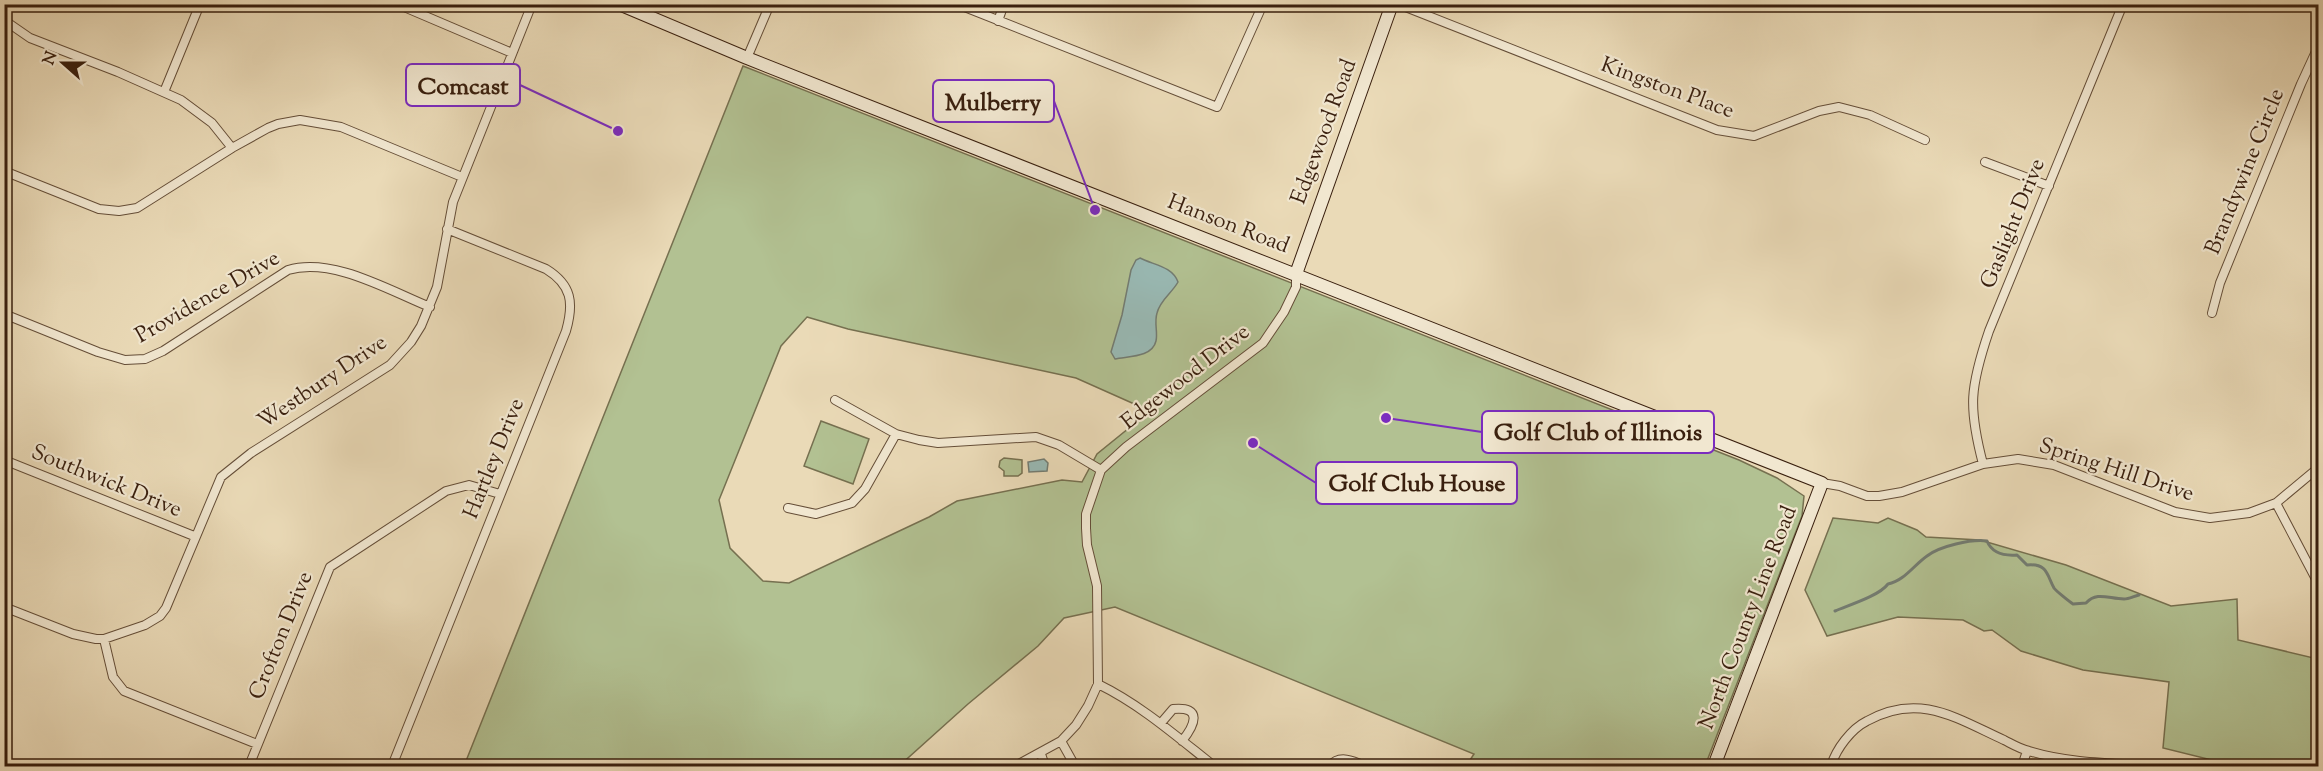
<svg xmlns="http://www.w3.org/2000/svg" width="2323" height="771" viewBox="0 0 2323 771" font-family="'Sorts Mill Goudy',serif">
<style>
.green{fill:#b2c192;stroke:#767050;stroke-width:1.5;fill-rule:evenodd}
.water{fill:#99bab5;stroke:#737c72;stroke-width:1.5}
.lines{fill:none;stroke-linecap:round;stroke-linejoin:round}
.stream{stroke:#737c72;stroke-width:3}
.street-casing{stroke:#654e38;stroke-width:10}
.secondary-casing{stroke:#391f0e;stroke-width:14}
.street{stroke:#f1e7d0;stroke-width:8}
.secondary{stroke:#f1e7d0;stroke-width:12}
.labels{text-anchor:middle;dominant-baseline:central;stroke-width:4.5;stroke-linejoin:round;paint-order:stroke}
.street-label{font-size:22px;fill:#391f0e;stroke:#f1e7d0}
.leader{fill:none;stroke:#7b2cbf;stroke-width:2}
.callout-dot{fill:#7b2cbf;stroke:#f1e7d0;stroke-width:2}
.callout{fill:#f1e7d0;stroke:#7b2cbf;stroke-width:2}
.callout-label{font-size:24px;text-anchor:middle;font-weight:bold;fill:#391f0e}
</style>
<rect width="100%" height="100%" fill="#eadab7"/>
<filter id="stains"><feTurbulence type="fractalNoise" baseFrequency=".00333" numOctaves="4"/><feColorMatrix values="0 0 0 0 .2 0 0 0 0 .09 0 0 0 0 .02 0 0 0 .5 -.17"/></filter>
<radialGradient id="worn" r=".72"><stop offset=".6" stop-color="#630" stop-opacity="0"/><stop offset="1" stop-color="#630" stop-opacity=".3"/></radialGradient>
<path class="green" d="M743,66l996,394 38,18 27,18 -2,20 -97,250h-239l8,-12 -359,-147 -51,11 -26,28 -70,58 -69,62h-435zM807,317l41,12 228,49 74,33 -53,43 -15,28 -20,-2 -105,21 -28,16 -140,66 -26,-2 -33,-33 -11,-48 62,-154z
M821,421l48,18 -16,45 -49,-18z
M1004,458l18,2v13l-4,3h-14v-5l-5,-4 1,-6z
M1833,518l45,5 10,-5 29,12 9,7 54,3 86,25 105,41 66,-7 1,41 80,19v107h-82l-73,-18 6,-66 -86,-12 -62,-19 -29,-21 -8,1 -21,-11 -65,-3 -71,19 -22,-46z"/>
<path class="water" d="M1140,258c13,7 32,8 38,24 -6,11 -18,18 -21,31 -3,10 1,19 -1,28 -4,17 -29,15 -41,18l-4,-7 11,-37 9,-45 5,-10z
M1044,459l4,4 -1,8 -18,1 -1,-10z"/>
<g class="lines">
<path class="stream" d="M1835,611c14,-6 44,-15 53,-27 16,-3 26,-19 39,-28 13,-10 44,-17 60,-15 5,12 17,15 30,14l10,10c21,-2 20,11 27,23 2,3 16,14 19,16l13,-1c11,-12 23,-4 38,-4 5,0 10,-3 15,-4"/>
<defs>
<path id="street" d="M397,4l115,49
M957,4l260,103 46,-103
M1398,4l319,126 37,6 65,-25 20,-4 31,8 55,25
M4,20l26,18 88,34 63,28 31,23 20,25
M998,21l6,-17
M747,58l23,-54
M164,92l36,-88
M1985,162l64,24
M4,171l95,38 20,2 18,-3 95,-60 36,-20 10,-4 22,-4 41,7 121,50
M2212,313l8,-30 81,-199 17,-37
M4,314l94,38 27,8 20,-1 18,-8 125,-81c45,-13 100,20 142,37
M835,400l61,34 23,6 19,3 98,-6 23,8 42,25
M4,460l190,76
M1983,464c-15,-57 -13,-77 6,-133l134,-327
M1822,483l18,3 27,10h12l23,-4 81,-28 35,-5 36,6 121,47 35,6 39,-5 27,-10 42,-35
M2276,503l42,80
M788,508l28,6 36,-11 13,-14 31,-55
M4,607l69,27 23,5h8l41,-14 15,-9 6,-8 55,-131 30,-24 139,-88 21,-23 10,-16 16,-39 16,-85 79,-198
M104,639l9,38 11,14 133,53
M1098,684c43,21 78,52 116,82
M1161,723l12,-14c30,-3 22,16 9,32
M1061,741l14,25
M1041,754l4,12
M249,766l81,-199 116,-76 23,-6 31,9
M392,766l174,-435c8,-28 6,-46 -20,-62l-99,-40
M1015,766l46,-25 15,-16 12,-19 10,-22 -1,-98 -10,-41 -1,-17v-14l15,-44 25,-23 137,-104 21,-31 12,-25v-13
M1330,766c9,-12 24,-5 35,0
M1831,766c5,-17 20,-37 36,-45 52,-29 89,-3 137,19 8,4 16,9 25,11 42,13 88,12 132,15
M2022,766l5,-15"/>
<path id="secondary" d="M619,4l128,54 1075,425 -108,283
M1296,274l96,-270"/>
</defs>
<use href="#street" class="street-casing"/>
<use href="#secondary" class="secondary-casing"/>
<use href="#street" class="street"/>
<use href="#secondary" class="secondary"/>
</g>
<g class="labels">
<g class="street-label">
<text transform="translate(1667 89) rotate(20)">Kingston Place</text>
<text transform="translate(1325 132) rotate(-70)">Edgewood Road</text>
<text transform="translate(2246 172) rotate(-68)">Brandywine Circle</text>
<text transform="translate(2014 224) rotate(-68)">Gaslight Drive</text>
<text transform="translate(1228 225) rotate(21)">Hanson Road</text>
<text transform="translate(208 298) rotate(-30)">Providence Drive</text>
<text transform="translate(1186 378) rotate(-38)">Edgewood Drive</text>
<text transform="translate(323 383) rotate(-34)">Westbury Drive</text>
<text transform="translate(495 459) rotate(-68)">Hartley Drive</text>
<text transform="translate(2116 471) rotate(18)">Spring Hill Drive</text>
<text transform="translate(106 482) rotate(22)">Southwick Drive</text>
<text transform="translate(1749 618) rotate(-69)">North County Line Road</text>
<text transform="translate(282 636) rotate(-68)">Crofton Drive</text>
</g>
</g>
<path class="leader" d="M618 131L520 85M1095 210L1054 101M1386 418L1482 432M1253 443L1316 483"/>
<g class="callout-dot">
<circle cx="618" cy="131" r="6"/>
<circle cx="1095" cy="210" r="6"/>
<circle cx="1386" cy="418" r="6"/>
<circle cx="1253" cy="443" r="6"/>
</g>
<g class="callout">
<rect x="406" y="64" width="114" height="42" rx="6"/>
<rect x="933" y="80" width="121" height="42" rx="6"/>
<rect x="1482" y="411" width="232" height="42" rx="6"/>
<rect x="1316" y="462" width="201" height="42" rx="6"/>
</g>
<g class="callout-label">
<text x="463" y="94">Comcast</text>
<text x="993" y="110">Mulberry</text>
<text x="1598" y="440">Golf Club of Illinois</text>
<text x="1417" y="491">Golf Club House</text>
</g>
<rect width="2323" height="771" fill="none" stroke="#eadab7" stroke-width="24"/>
<rect x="6" y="6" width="2311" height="759" fill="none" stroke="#391f0e" stroke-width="3"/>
<rect x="12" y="12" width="2299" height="747" fill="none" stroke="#391f0e" stroke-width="1.5"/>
<g transform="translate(63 63) rotate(291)" stroke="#f1e7d0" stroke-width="4.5" paint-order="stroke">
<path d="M0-4.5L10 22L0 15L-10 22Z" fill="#391f0e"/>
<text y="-9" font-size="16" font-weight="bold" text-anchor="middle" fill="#391f0e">N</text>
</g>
<rect width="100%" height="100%" filter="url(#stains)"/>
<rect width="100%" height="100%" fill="url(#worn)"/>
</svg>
